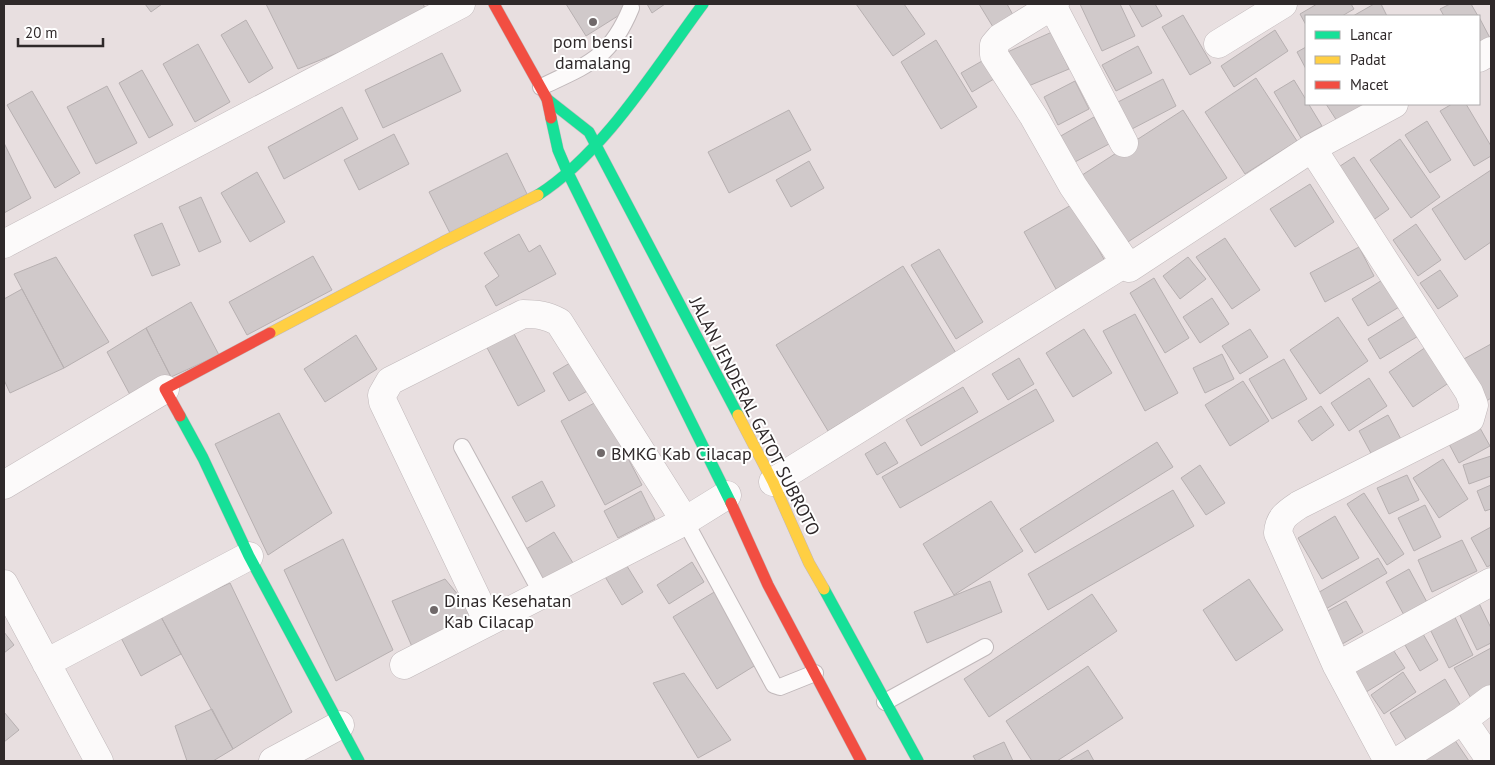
<svg xmlns="http://www.w3.org/2000/svg" width="1495" height="765" viewBox="0 0 1495 765" font-family="'PT Sans',sans-serif">
<style>
.building{fill:#d0c9ca;stroke:#b7b0b1}
.lines{fill:none;stroke-linecap:round;stroke-linejoin:round}
.lane-casing{stroke:#c0b8ba;stroke-width:18}
.street-casing{stroke:#c0b8ba;stroke-width:29}
.fast-casing{stroke:#c0b8ba;stroke-width:12}
.slow-casing{stroke:#c0b8ba;stroke-width:12}
.jam-casing{stroke:#c0b8ba;stroke-width:12}
.lane{stroke:#fcfafa;stroke-width:16}
.street{stroke:#fcfafa;stroke-width:28}
.fast{stroke:#16e098;stroke-width:11}
.slow{stroke:#ffcf43;stroke-width:11}
.jam{stroke:#f24e42;stroke-width:11}
.poi-dot{fill:#70696a;stroke:#fff;stroke-width:2}
.labels{text-anchor:middle;dominant-baseline:central;stroke-width:4;stroke-linejoin:round;paint-order:stroke}
.poi-label{font-size:18px;fill:#2f292a;stroke:#fff;text-anchor:start}
.street-label{font-size:18px;fill:#2f292a;stroke:#fff}
</style>
<rect width="100%" height="100%" fill="#e8dfe0"/>
<path class="building" d="M145,4h17l-11,8z
M266,4h157l6,12 -131,53z
M566,4h71l-51,32z
M647,4h18l-13,9z
M856,4h48l21,30 -32,22z
M979,4h28l6,11 -20,12z
M1080,4h40l15,32 -33,15z
M1129,4h26l7,12 -20,11z
M1317,4h34l3,5 -12,7h-36v9l-6,-11z
M1374,4h7l6,12h-34z
M1450,4h21l7,12h-34l-4,-7z
M1183,15l28,48 -21,12 -28,-48z
M1479,17l11,21 -11,7z
M246,20l27,48 -24,15 -28,-48z
M1275,30l13,21 -54,36 -13,-21z
M1052,32l17,37 -50,21 -16,-36z
M936,40l41,67 -36,22 -40,-67z
M198,44l32,58 -35,20 -32,-58z
M1138,46l14,27 -36,18 -14,-26z
M1306,47v22l-9,-17z
M442,53l19,38 -78,37 -18,-38z
M989,57l10,19 -27,16 -11,-19z
M142,70l31,55 -24,13 -30,-55z
M1256,78l41,63 -52,33 -40,-62z
M1163,79l13,27 -46,24 -14,-27z
M1294,80l28,46 -21,12 -27,-46z
M1075,81l14,28 -31,16 -14,-28z
M107,86l30,57 -41,21 -29,-57z
M32,91l48,82 -25,15 -48,-83z
M1326,104h40l-29,17z
M1452,104h14l25,42v10l-17,10 -34,-55z
M342,107l16,32 -74,40 -16,-32z
M789,110l22,40 -82,43 -21,-41z
M1183,110l44,68 -107,69 -44,-68z
M1094,117l15,27 -36,19 -14,-26z
M1427,121l24,39 -21,13 -25,-38z
M394,134l15,30 -50,26 -15,-30z
M1400,139l40,58 -29,21 -41,-58z
M4,143l27,55 -27,15z
M507,153l20,41 -77,39 -21,-41z
M1354,157l35,52 -20,14 -35,-53z
M809,161l15,27 -33,19 -15,-27z
M1491,170v72l-26,18 -33,-51z
M257,172l28,50 -35,20 -29,-49z
M1310,184l24,38 -39,25 -25,-38z
M201,197l20,45 -22,10 -20,-45z
M1073,204l32,57 -49,28 -32,-57z
M162,223l18,42 -28,11 -18,-41z
M1416,224l25,36 -23,16 -25,-36z
M519,234l10,18 11,-7 16,29 -60,32 -11,-20 14,-10 -15,-23z
M1225,238l35,52 -28,19 -36,-52z
M1359,247l15,29 -49,26 -15,-29z
M939,249l44,73 -27,17 -45,-74z
M313,256l19,34 -85,45 -18,-33z
M56,257l53,85 -45,26 -50,-94z
M1188,257l18,22 -26,20 -17,-23z
M903,266l53,87 -128,78 -52,-86z
M1440,270l18,26 -20,13 -18,-26z
M1387,277l17,27 -36,22 -16,-27z
M1154,278l35,60 -24,15 -35,-60z
M22,289l42,79 -54,25 -6,-13v-81z
M1212,298l17,26 -29,19 -17,-26z
M191,302l28,53 -48,22 -25,-49z
M1413,311l12,21 -45,27 -12,-20z
M1135,314l43,79 -33,18 -42,-80z
M1338,317l30,44 -48,33 -30,-44z
M146,328l25,49 -36,27 -28,-52z
M1084,329l28,44 -39,24 -27,-44z
M1250,329l18,28 -28,17 -18,-28z
M512,330l33,61 -27,15 -33,-62z
M356,335l21,34 -52,33 -21,-33z
M1432,343l24,35 -43,29 -24,-35z
M1491,344v54l-6,4 -23,-42z
M1222,354l12,25 -29,14 -12,-25z
M1019,358l15,26 -26,16 -16,-26z
M1284,359l23,40 -35,20 -23,-40z
M575,360l16,29 -22,12 -16,-28z
M1369,378l18,28 -38,25 -18,-28z
M1243,381l26,40 -39,25 -25,-41z
M963,387l15,25 -57,34 -15,-26z
M1036,389l18,32 -154,87 -18,-31z
M598,401l44,84 -37,20 -44,-84z
M1321,406l13,19 -22,16 -14,-20z
M279,413l53,100 -64,42 -53,-111z
M1388,415l14,26 -29,16 -14,-26z
M1480,428l10,18 -31,17 -10,-19z
M885,442l13,21 -21,12 -12,-21z
M1157,442l16,25 -138,86 -15,-24z
M1491,456v20l-22,8 -6,-19z
M1443,459l25,40 -29,19 -26,-40z
M1200,465l25,38 -19,12 -25,-37z
M1407,475l12,25 -30,14 -12,-26z
M542,481l13,25 -29,16 -14,-25z
M1491,485v24l-6,2 -8,-20z
M1173,490l21,36 -146,84 -20,-36z
M641,491l14,28 -37,19 -14,-27z
M1364,493l40,61 -17,11 -40,-61z
M991,501l32,50 -69,44 -31,-51z
M1425,505l16,32 -27,14 -16,-33z
M1335,516l24,42 -37,21 -24,-41z
M1491,527v38l-4,2 -16,-29z
M554,532l19,31 -33,20 -19,-31z
M343,539l50,111 -57,31 -52,-111z
M1462,540l15,31 -45,21 -14,-32z
M622,558l21,34 -21,13 -21,-35z
M1378,558l9,15 -68,40 -10,-15z
M692,562l12,20 -35,22 -12,-19z
M1409,569l19,35 -23,13 -19,-35z
M445,579l33,40 -61,39 -25,-57z
M1249,579l34,51 -47,31 -33,-51z
M990,581l12,31 -75,31 -13,-31z
M230,583l62,129 -59,37 -73,-134z
M716,591l43,72 -42,26 -44,-72z
M1092,594l25,37 -128,86 -25,-38z
M1475,595l16,33v15l-14,7 -22,-45z
M1346,601l17,31 -26,15 -17,-32z
M1452,611l21,44 -24,13 -22,-45z
M160,615l21,39 -40,22 -22,-42z
M1419,627l19,33 -18,11 -19,-33z
M4,632l10,13 -10,8z
M1388,642l17,26 -42,26 -17,-26z
M1491,648v42l-19,10 -18,-32z
M1088,666l35,52 -66,43h-25l-26,-40z
M1403,672l13,20 -32,22 -13,-19z
M684,673l47,67 -33,18 -45,-75z
M1445,679l17,29 -55,33 -17,-28z
M212,709l21,40 -20,12h-26l-12,-35z
M4,712l15,18 -15,12z
M1450,733l19,28h-55z
M1004,742l9,19h-37l-3,-5z
M1088,750l6,11h-25z"/>
<g class="lines">
<defs>
<path id="lane" d="M541,87c46,-22 69,-28 90,-79
M462,447l80,147
M685,521l89,164 6,2 35,-14
M885,702l100,-55"/>
<path id="street" d="M1055,4l-55,34 -6,7v10l40,62 39,69 56,82 183,-120 82,-44
M1052,5l72,138
M1218,44l65,-40
M1479,58l12,-7
M1312,148l157,244 5,13 -4,14 -171,86c-12,8 -20,13 -21,28l59,133 51,95
M4,244l457,-240
M773,482l352,-219
M4,485l161,-96
M4,584l95,177
M488,622l-105,-220 -1,-7 8,-14 133,-67c14,0 23,1 36,8l126,199
M46,663l203,-107
M404,665l281,-144 42,-26
M1337,666l154,-84
M1463,720l28,-21
M273,761l67,-36
M1398,761l65,-41 28,41"/>
<path id="fast" d="M547,99l42,33 149,283
M551,118l7,32 9,21 164,332
M538,195c67,-43 118,-128 165,-191
M180,416l23,42 46,98 110,205
M824,589l94,172"/>
<path id="slow" d="M270,333l173,-91 95,-47
M738,415l35,67 36,81 15,26"/>
<path id="jam" d="M494,4l53,95 4,19
M180,416l-15,-27 105,-56
M731,503l37,82 93,176"/>
</defs>
<use href="#lane" class="lane-casing"/>
<use href="#street" class="street-casing"/>
<use href="#fast" class="fast-casing"/>
<use href="#slow" class="slow-casing"/>
<use href="#jam" class="jam-casing"/>
<use href="#lane" class="lane"/>
<use href="#street" class="street"/>
<use href="#fast" class="fast"/>
<use href="#slow" class="slow"/>
<use href="#jam" class="jam"/>
</g>
<g class="poi-dot">
<circle cx="593" cy="22" r="5"/>
<circle cx="601" cy="453" r="5"/>
<circle cx="434" cy="610" r="5"/>
</g>
<g class="labels">
<g class="poi-label">
<text x="593" y="41" text-anchor="middle">pom bensi<tspan x="593" dy="21">damalang</tspan></text>
<text x="611" y="453">BMKG Kab Cilacap</text>
<text x="444" y="600">Dinas Kesehatan<tspan x="444" dy="21">Kab Cilacap</tspan></text>
</g>
<g class="street-label">
<text transform="translate(755 416) rotate(63)">JALAN JENDERAL GATOT SUBROTO</text>
</g>
</g>
<rect width="1495" height="765" fill="none" stroke="#2f292a" stroke-width="10"/>
<rect x="1305" y="15" width="175" height="90" fill="#ffffff" stroke="#aca9aa"/>
<rect x="1315" y="31" width="25" height="8" fill="#16e098" stroke="#aca9aa"/>
<text x="1350" y="40" font-size="15" fill="#2f292a">Lancar</text>
<rect x="1315" y="56" width="25" height="8" fill="#ffcf43" stroke="#aca9aa"/>
<text x="1350" y="65" font-size="15" fill="#2f292a">Padat</text>
<rect x="1315" y="81" width="25" height="8" fill="#f24e42" stroke="#aca9aa"/>
<text x="1350" y="90" font-size="15" fill="#2f292a">Macet</text>
<path d="M18 38v8h85v-8" fill="none" stroke="#2f292a" stroke-width="2.5"/>
<text x="25" y="38" font-size="15" fill="#2f292a" stroke="#ffffff" stroke-width="4" paint-order="stroke">20 m</text>
</svg>
